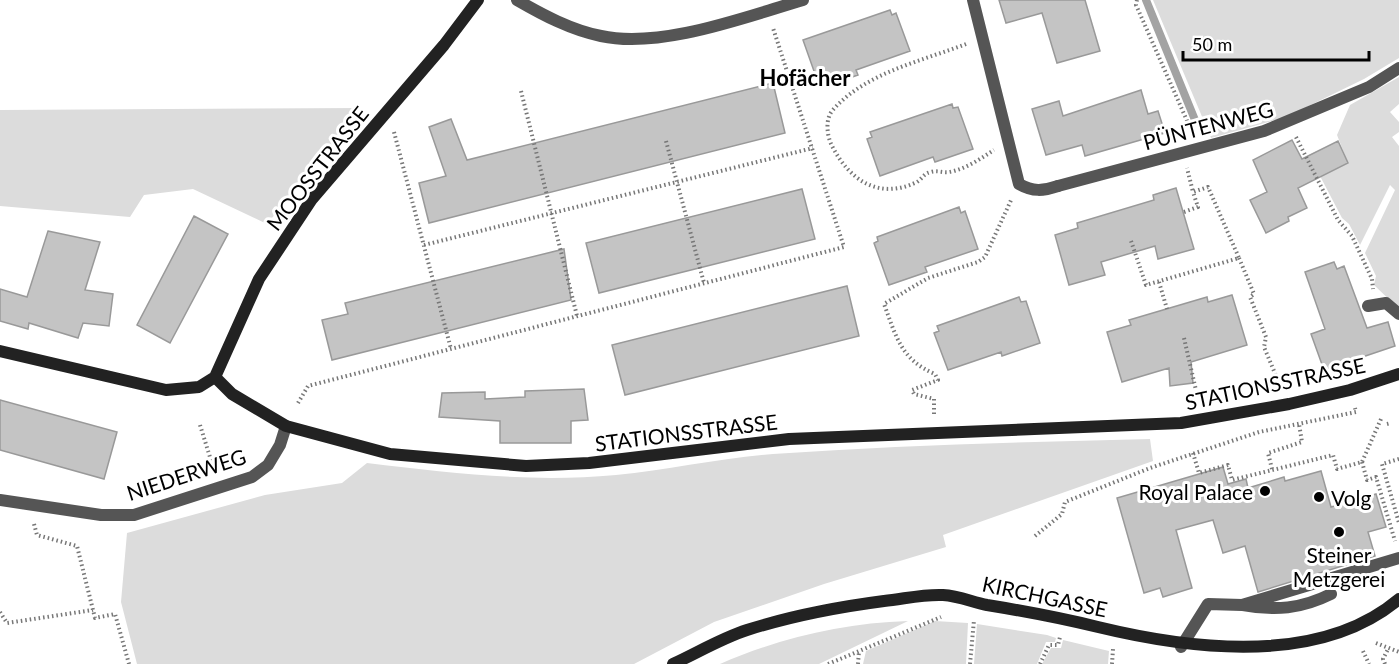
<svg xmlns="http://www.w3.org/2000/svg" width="1399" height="664" viewBox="0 0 1399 664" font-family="Lato,sans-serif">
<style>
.green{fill:#dcdcdc}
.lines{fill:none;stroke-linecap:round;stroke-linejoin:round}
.stream{stroke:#a3a3a3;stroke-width:8}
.building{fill:#c4c4c4;stroke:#999;stroke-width:1.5}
.path{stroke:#777;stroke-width:4;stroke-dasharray:1.5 3;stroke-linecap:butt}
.lane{stroke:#555;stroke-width:12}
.street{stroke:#555;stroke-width:12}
.secondary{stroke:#222;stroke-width:12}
.poi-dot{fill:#000;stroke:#fff;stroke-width:2}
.labels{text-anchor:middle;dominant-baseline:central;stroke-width:6;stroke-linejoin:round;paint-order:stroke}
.street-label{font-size:21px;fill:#000;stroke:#fff}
.poi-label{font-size:21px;fill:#000;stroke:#fff;text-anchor:end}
.neighbourhood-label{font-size:22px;font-weight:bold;fill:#000;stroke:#fff}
</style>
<rect width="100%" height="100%" fill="#fff"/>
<path class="green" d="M1153,0h246v58l-35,21 -78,38 -75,21z
M1399,77v27l-9,8 9,10v10l-7,5 7,9v163l-25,-24 2,-9 -11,-23 30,-63 -5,-5 -30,60 -11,-21 -7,-6 -33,-63 8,-4 11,22 20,-10 -11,-28 13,-30z
M363,108l-96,116 -74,-35 -49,6 -14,22 -130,-11v-96z
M1150,439l3,22 -210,74 3,12 -122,37 -110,38 -80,42h-497l-16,-62 6,-69 138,-38 77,-12 25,-20c84,10 163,20 249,12 52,-5 104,-17 157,-21 126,-9 251,-12 377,-15z
M908,621l-89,43h-99c60,-26 123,-41 188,-43z
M935,621l33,2 -2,41h-103l3,-13z
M977,624l70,11 9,3 -1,4h-9l-9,22h-63z
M1063,640l46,11 -1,13h-66l9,-16h10z"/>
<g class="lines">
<path class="stream" d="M1146,0l49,120"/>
</g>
<path class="building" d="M999,0h86l15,51 -43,12 -15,-50 -36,10z
M890,10l2,5 4,-2 14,38 -54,19 2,5 -38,13 -17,-48z
M773,83l12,50 -356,90 -10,-40 27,-7 -17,-49 22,-8 16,41z
M1141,90l7,24 10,-3 7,22 -80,23 -3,-11 -36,10 -14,-46 27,-8 4,15z
M952,104l1,4 5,-1 15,42 -38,13 -2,-5 -53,19 -13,-37 5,-2 -2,-5z
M1292,140l10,19 36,-18 10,22 -50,25 9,20 -19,9 1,4 -23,12 -16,-33 17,-8 -14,-32z
M1176,188l18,61 -36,10 -3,-13 -54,16 4,13 -36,10 -14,-50 23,-7 -1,-5 77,-23 -1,-5z
M802,189l13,50 -216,54 -13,-50z
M959,207l2,6 4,-2 13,38 -53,18 2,5 -38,13 -15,-42 4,-2 -1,-4z
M194,216l34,18 -58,109 -33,-18z
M48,231l52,11 -15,48 28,4 -4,32 -26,-3 -5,15 -49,-15 -1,6 -28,-8v-32l27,8z
M564,249l7,51 -239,60 -10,-40 26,-6 -3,-11z
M1334,262l3,7 7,-3 23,62 21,-6 7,24 -71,24 -13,-36 14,-5 -20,-57z
M847,286l12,50 -234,59 -13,-50z
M1232,295l15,50 -56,17 2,21 -23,3 -1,-18 -47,14 -15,-50 24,-7 -2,-5 78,-23 1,5z
M1019,297l2,5 5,-1 14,42 -38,13 -1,-4 -53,18 -14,-37 5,-2 -2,-5z
M584,389l4,31 -17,1v22h-71v-22l-61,-4 3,-24 43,-1v7l40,-2v-6z
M0,400l117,32 -13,47 -104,-29z
M1223,467l5,17 18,-5 2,9 36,-11 1,4 36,-10 10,36 45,-13 10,33 -18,5 7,24 -117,36 -13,-46 -22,7 -10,-33 -37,10 16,58 -29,9 -3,-9 -16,5 -27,-95z"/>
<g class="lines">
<path class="path" d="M1137,0l-1,5 56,127
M966,44c-44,17 -102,29 -134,67 -7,9 -5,25 0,35 18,35 47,54 85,36 5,-3 7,-9 14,-10 6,-2 12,1 18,0 17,-3 31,-13 45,-22
M521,91l56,225
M394,132l57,217
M1296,137l42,83 14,16 20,43 1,10
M666,141l38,142
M1184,212l14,-5 -5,-15
M1131,241l15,44 93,-27 -31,-71 -15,5 -6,-24
M424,245l389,-97
M1239,258l15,36 -4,3 16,40 -2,10 15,36
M1159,282l8,27
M1184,338l14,61
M298,403l10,-17 536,-139 -71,-219
M934,414v-15l-20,-5 -2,-4 26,-10 -3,-6c-34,-14 -39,-38 -51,-70l44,-26 50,-16 7,-5 27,-59
M1387,424l4,-1
M200,425l14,45
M1193,453l6,20 29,-8 4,15 101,-25 4,14 25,-7 19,-43
M1399,459l-17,5 17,59
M1362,462l5,18 9,-3 19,64
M1272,469l-4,-16 34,-11 -3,-18
M34,524l3,11 40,11 18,72 20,-4 14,50
M1035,536l27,-22 3,-12 85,-34 109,-36 97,-20 -1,-4
M0,612l7,11 86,-13
M1376,643l23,9
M1363,651l6,13
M828,664l113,-47
M858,664l1,-13
M970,664l4,-44
M1040,664l9,-19h9l2,-8
M1112,664l1,-15
M1385,664l-2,-5 5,-10"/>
<path class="lane" d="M1058,186l206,-55 105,-44 30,-19
M1368,306l18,-3 13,11
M1243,605c32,6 58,4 88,-11
M1181,647l27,-43 34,1 157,-47"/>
<path class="street" d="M517,0c26,15 54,30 84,36 60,13 144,-19 202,-36
M973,0l46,184c14,8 24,7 39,2
M0,500l101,15h33l118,-38 16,-12 12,-20 6,-19"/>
<path class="secondary" d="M0,351l166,39 33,-3 16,-10
M215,377l17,17 54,32 104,28 136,12 63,-3 200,-24 392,-16 108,-19 61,-14 49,-16
M215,377l44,-98 53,-80 132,-154 34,-45
M673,664c24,-11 49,-26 74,-34 44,-14 91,-23 137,-29 20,-2 39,-7 59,-6 16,1 29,7 44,10 37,6 74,13 111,22 99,24 224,37 301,-28"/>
</g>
<g class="poi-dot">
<circle cx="1265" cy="491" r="6"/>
<circle cx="1319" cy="497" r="6"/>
<circle cx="1339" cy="532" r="6"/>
</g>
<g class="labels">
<g class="street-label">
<text transform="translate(1208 125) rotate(-15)">PÜNTENWEG</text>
<text transform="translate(317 168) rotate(-52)">MOOSSTRASSE</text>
<text transform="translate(1275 383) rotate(-12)">STATIONSSTRASSE</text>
<text transform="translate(686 432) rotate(-7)">STATIONSSTRASSE</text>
<text transform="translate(186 474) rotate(-18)">NIEDERWEG</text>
<text transform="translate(1045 596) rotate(12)">KIRCHGASSE</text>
</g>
<g class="poi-label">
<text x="1253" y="491">Royal Palace</text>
<text x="1331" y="497" text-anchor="start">Volg</text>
<text x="1339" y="554" text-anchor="middle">Steiner<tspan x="1339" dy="24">Metzgerei</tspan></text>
</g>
<g class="neighbourhood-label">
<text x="805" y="77">Hofächer</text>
</g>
</g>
<path d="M1183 51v9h186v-9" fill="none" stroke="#000000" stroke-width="3"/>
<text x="1192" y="51" font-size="18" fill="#000000" stroke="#ffffff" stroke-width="4.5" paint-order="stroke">50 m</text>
</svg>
